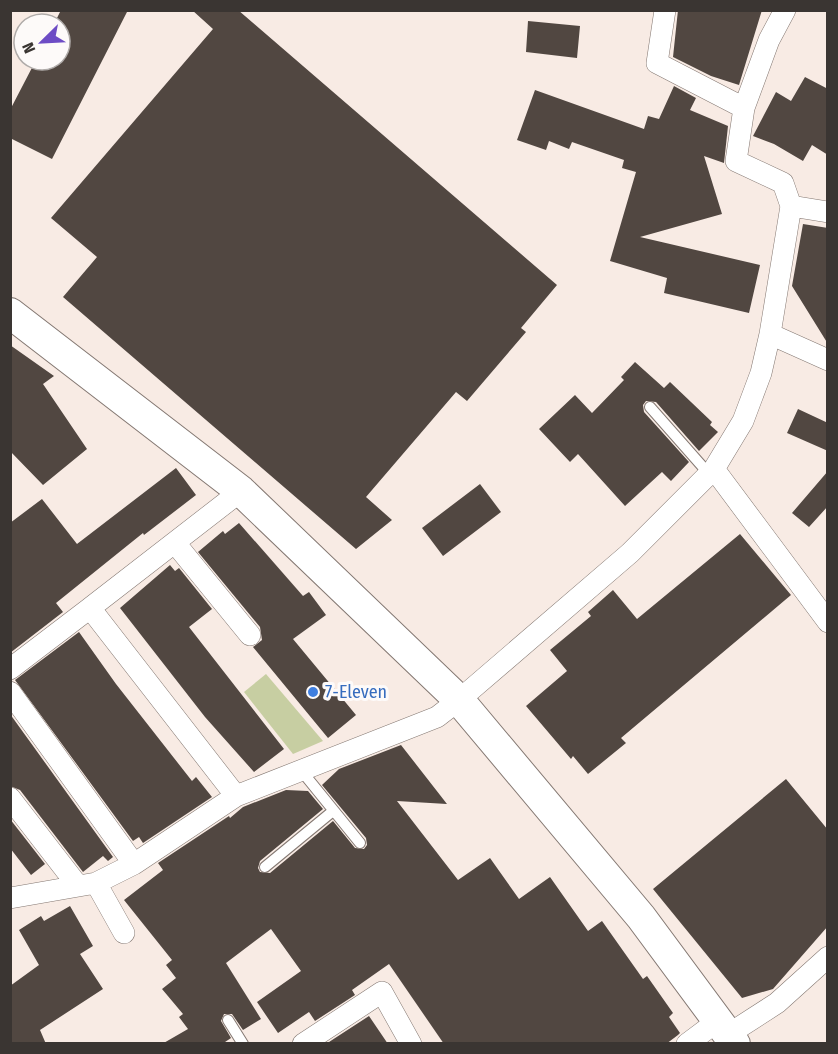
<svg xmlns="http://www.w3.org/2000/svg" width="838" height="1054" viewBox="0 0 838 1054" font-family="'Fira Sans Condensed',sans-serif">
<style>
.green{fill:#c7cea2}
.building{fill:#514741}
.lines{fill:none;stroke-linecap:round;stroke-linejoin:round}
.lane-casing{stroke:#847872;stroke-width:12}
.street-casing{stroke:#847872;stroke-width:22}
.secondary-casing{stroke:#847872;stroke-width:32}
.lane{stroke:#fff;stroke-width:10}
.street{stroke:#fff;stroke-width:21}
.secondary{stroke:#fff;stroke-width:30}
.shop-dot{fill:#3f7fe0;stroke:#fdfaf9;stroke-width:2}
.labels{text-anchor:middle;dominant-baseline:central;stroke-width:6;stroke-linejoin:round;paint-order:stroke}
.shop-label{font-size:18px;fill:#366cbe;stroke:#fdfaf9;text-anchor:start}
</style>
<rect width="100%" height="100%" fill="#f8ebe4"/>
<path class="green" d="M266,674l57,67 -30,13 -49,-62z"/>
<path class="building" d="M61,10h67l-76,149 -42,-21v-28l26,-50h24v-36h-6z
M192,10h46l319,275 -36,43 5,4 -59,69 -11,-9 -90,105 26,23 -36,29 -293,-252 34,-40 -46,-39 162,-189z
M678,10h84l-23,75 -28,-9 -38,-19z
M528,21l52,5 -3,32 -51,-6z
M805,77l23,12v66l-16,-10 -9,16 -29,-17 -21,-8 23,-44 15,9z
M674,86l22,12 -6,12 38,16 -4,37 -20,-7 18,58 -82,23 120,28 -11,48 -85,-20 3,-15 -57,-17 26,-89 -14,-4 2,-8 -52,-18 -3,7 -20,-8 -3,9 -29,-10 18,-50 109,39 4,-13 11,3z
M803,224l25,4v116l-36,-58z
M10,345l44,31 -11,8 44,65 -44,36 -33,-34z
M635,362l29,26 6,-6 42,40 -2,3 8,7 -19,19 -43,-49 -10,-1 -3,4 1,7 45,50 -18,19 -9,-9 -37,34 -47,-52 -8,8 -31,-33 36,-34 17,18 32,-33 -3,-3z
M798,409l30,14v28l-41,-18z
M176,468l20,27 -52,40 -1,-2 -87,70 7,9 -53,41v-130l32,-24 35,45z
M828,471v35l-19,21 -17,-14z
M480,484l21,28 -58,44 -21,-28z
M239,523l64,73 6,-4 17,23 -33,24 63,76 -28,23 -75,-91 9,-7 -2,-13 -62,-75 25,-21 2,3z
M740,534l51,61 -170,143 5,5 -38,31 -15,-18 -2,3 -45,-53 41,-35 -17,-21 41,-34 -3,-4 25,-22 24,29z
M170,565l5,6 4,-3 33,41 -23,18 95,122 -30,23 -49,-55 -85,-109z
M79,632l37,52 76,97 4,-4 16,20 -69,46 -4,-6 -6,4 -118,-161z
M10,714l103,143 -5,4 -5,-5 -20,16 -63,-82 -10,-4z
M401,745l46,59 -50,-3 61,79 32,-22 29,41 31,-22 38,54 14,-10 41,58 4,-3 26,37 -4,4 11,16 -2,2 -12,9h-222l-55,-80 -37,26 3,5 -40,26 -6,-9 -31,21 -21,-31 44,-31 -30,-42 -45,34 35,56 -18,11 -11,-16h-8l-3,7 10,17 -9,6h-60l26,-15 -9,-12 4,-3 -21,-25 14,-11 -10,-13 6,-5 -48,-60 39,-30 -5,-7 71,-47 1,2 13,-11 43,-17 22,1 15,18 -63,52 -2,7 2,4 10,1 63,-52 22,27 9,1 3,-4 -1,-7 -44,-53 17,-16z
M786,779l42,51v96l-55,63 -31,9 -89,-109z
M10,819l35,45 -14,11 -21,-27z
M70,906l23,40 -13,8 23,35 -63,41 6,14h-36v-58l29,-21 -20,-35 22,-14 3,5z
M369,1016l19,28h-59v-2z"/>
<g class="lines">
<defs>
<path id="lane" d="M650,407l59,67
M300,769l60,74
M265,867l68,-56
M228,1020l15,24"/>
<path id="street" d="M665,10l-8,53 87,45 -8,53 47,22 8,23
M744,108l25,-68 16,-30
M770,334l58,26
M714,469l114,153
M175,543l75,92
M90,608l151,-117
M10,669l80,-61 146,188
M10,692l124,172
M10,798l68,88
M96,883l28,50
M10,898l86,-15 38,-19 102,-68 201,-79 22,-17 171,-147 84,-84 29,-48 18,-48 9,-39 21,-128 37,6
M729,1034l48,-31 51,-46
M303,1044l79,-52 29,52
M687,1044l32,-24"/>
<path id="secondary" d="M10,313l231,178 218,209 182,217 94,127"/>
</defs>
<use href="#lane" class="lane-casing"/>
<use href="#street" class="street-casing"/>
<use href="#secondary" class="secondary-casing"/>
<use href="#lane" class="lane"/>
<use href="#street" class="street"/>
<use href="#secondary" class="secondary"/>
</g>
<circle class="shop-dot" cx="313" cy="692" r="6"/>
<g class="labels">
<g class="shop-label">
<text x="325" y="692">7-Eleven</text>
</g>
</g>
<rect width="838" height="1054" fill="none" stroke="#3a3532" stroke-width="24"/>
<g transform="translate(42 42) rotate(246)"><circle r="28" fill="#fdfaf9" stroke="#afaba9" stroke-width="1.5"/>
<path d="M0-4.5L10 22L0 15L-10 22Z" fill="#6d4cc5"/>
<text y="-9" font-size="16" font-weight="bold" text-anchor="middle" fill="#3a3532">N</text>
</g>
</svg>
